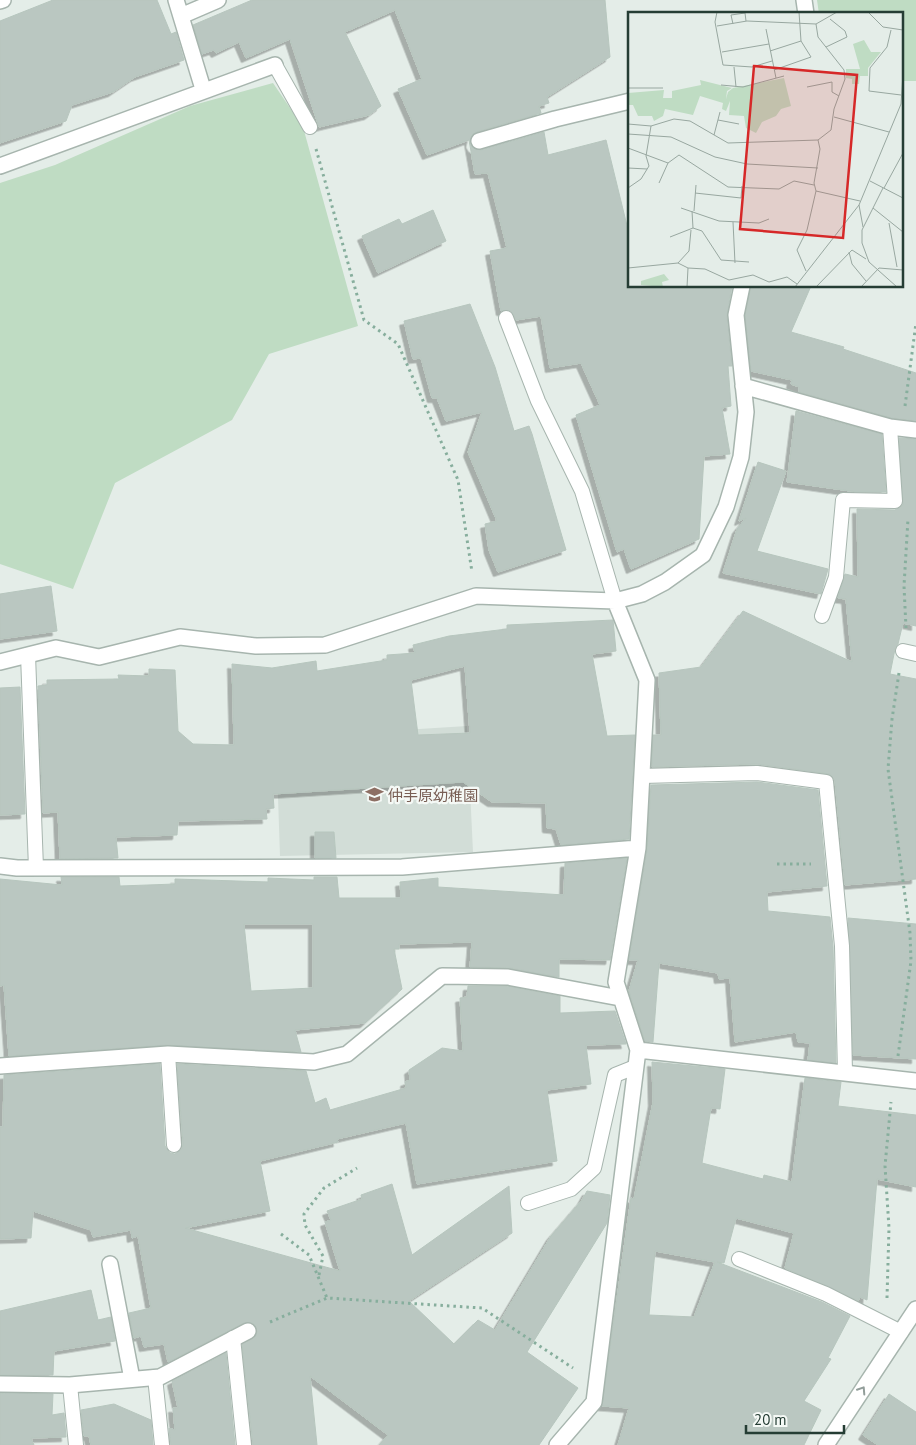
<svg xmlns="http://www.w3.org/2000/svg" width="916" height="1445" viewBox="0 0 916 1445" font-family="'PT Sans','Noto Sans JP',sans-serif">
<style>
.built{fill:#d2ddd7}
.green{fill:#bfdcc3}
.building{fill:#bac7c1;stroke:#b7c6be;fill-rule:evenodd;filter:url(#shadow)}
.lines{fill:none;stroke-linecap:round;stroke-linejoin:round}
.lane-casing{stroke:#a7b5ae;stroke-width:16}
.street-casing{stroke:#a7b5ae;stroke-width:18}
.path{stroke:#87ae9d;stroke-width:3;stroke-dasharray:2.5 4;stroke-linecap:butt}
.lane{stroke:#fff;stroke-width:14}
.street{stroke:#fff;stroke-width:15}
.oneway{stroke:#929e9a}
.labels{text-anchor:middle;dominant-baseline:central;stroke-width:4.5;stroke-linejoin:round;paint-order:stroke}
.education-label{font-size:15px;fill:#785e54;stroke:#f5f9f6;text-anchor:start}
.inset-road{fill:none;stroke:#98a7a0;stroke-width:1}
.view{fill:#d62828;fill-opacity:0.15;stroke:#d62828;stroke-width:2.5}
.inset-edge{fill:none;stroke:#253d34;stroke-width:2.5}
</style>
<defs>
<filter id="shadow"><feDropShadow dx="-4.5" dy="4.5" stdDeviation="0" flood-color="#0004"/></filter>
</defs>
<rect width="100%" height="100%" fill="#e4ede8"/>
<path class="built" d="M467,726l6,126 -193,4 -4,-118z"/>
<path class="green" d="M817,0h99v81h-14v-67h-83z
M273,83l30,44 55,199 -89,28 -37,66 -117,63 -42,106 -73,-25v-381l55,-18 135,-59z"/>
<path class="building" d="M53,0h104l14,34 5,-2 8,28 -49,17 -22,15 -41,13 -6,16 -66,22v-122z
M252,0h353l5,57 -63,40 2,6 -10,3 2,7 -65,19 -4,3 -2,8 3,5 8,2 63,-18 4,23 58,-15 24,98v48h102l-5,30 5,50h-4l3,40 -9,2 8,46 -26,2 -5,83 -68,30 -7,-20 -7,3 -41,-137 24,-10 -19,-42 -31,5 -9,-52 -25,4 -5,-9h-10l-11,-60 17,-3 -19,-75 -13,1 -6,-34 -42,15 -29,-66 24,-10 -27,-69 -50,22 36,74 -12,9 -50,12 -29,-88 -44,19 -7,-16 -23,11 -2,-3 -12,4 -9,-29z
M433,210l13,31 -68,32 -16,-37 37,-17 3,5z
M751,286h60l-20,46 53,15 -1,2 73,24v48l-24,-3 -93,-26v-5l-8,-3 1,-4 -41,-9 -6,-56z
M470,304l25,63 19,64 15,-5 3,8 34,116 -68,22 -9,-22 -4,-26 12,-3 -29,-69 14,-40 -36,9 -9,-23h-5l-11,-40 -8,1 -9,-38z
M796,411l86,23 4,58h-29l-70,-10z
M899,438l17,1v187l-13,-3 -5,21 -3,5 -5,25 26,5v200l-71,6 -10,-104 -5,-7 -73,-10 -105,3 1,-32h8l-2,-62 42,-6 42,-56 109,51 -6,-63 -8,-1 7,-24 13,3 -1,-68 38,1 8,-5z
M758,462l28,9 -29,80 71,18 -7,25 -98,-21 14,-44 9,-11 -7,3z
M51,586l6,45 -57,8v-45z
M613,620l3,31 -24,3 15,82 28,-1 -6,104 -68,6 -5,-16 -9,-1 -1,-25 -54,-1 -29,-20 -190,12 1,14 -8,1 1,10 -89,2 -1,14 -61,2 2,21 -58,1 -2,-47 -15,1 -5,-127 9,-1v-5l72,-1 -1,-4 31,1v-7l26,1 3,61 15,13 41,1 -2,-81 40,4 44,-7 1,10 70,-11v-5l28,-2 -2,-8 36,-9 58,-7v-4zM465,666l5,67 -52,2 -7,-55z
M20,687l5,127 -25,1v-127z
M757,782l61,8 9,96 -60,6 1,19 62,6 3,30 3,116 -28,-3 2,-17 -12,-1 -2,-10 -61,10 -5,-64 -11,1 -1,-6 -59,-10 -6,79 -8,-1 -16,-50 9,-31h-9l18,-110 4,-65z
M315,832h19l2,26h-21z
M627,858l-17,102 -51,-1v18l-49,-9 -40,-1 2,-25 -73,2v5h-5l8,40 -37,34 -70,7 6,22 -134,-7 -158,11 -5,-71 -4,1v-107l62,6 -1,-8h58l1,9 55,-2v-5l93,3v-4l46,2v-3h23l2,21h62l-1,-16 38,-4v9l126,8 1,-32zM244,924h69v64l-62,3z
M848,918l68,6v135l-63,-4z
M468,986h39l53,10v17l55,-2 11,33 -40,1 5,39 -44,6 10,71 -140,23 -11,-61 -69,16 1,3 -78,19 10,50 -85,17 155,43 -15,-49 6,-2 -4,-9 35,-12 -1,-4 31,-11 20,71 97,-69 3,47 -103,68 45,43 24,-24 17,10 56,-94 31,-36 5,-9 23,4 -3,28 -80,129 51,36 -39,57h-160l9,-10 -78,-59 7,69h-64l-11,-101 14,-8 1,-5 -4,-8h-9l-76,39 -4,-18 -20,3 -3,-11 -7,2 -5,-25 22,-5 -13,-72 -6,2 -1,-8 -38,7 -2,-7 -58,-19 -2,27 -31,1v-112h3l1,-52 156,-11 5,82 5,7 5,1 7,-5 1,-5 -6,-80 129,7 9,32 11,-5 4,12 76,-22 -1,-6 5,-2 -1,-10 33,-22 21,3 -3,-53 7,-1z
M652,1062l73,7 -5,40 -9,-1 -9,55 61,16 1,-4 28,7 13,-104 36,4 -3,24 78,9v72l-39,-8 -10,121 -7,-3 -2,4 -73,-33 9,-35 -58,-15 -12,45 -7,-1 105,40 28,14 -22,42 3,1 -27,42 17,9 -17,35h-186l11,-37 -27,-2 29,-208 3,1 19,-97zM655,1251l60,11 -21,55 -45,-2z
M91,1290l7,30 13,-3 4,24 -61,10 -1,24h-53v-64z
M226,1353l9,92h-64l-2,-17 6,2 -2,-22h5l-6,-27z
M0,1393l53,1 -1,21 12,-2 2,24 -35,1 3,7h-34z
M889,1394l27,18v33h-38l-15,-10z
M114,1404l37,16 2,25h-62l-2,-9h-5l-3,-26z"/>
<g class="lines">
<defs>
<path id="lane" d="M275,65l35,62
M506,318l32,83 44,90 33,110
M822,616l14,-39 7,-77 52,1 -5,-74
M903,651l13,3
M28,655l8,213
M642,776l115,-3 69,9 16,164 3,126
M168,1054l6,91
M528,1203l43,-14 23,-21 21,-93 20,-8
M739,1259l87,35 75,38
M233,1338l11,107
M155,1377l7,68
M70,1385l6,60"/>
<path id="street" d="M176,0l27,89
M804,0l2,14
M0,1l3,-1
M181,16l37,-16
M479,141l76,-22 75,-18
M0,166l275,-101
M743,386l147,41 26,3
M0,662l56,-14 43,9 81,-20 76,9 69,-1 151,-49 139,5
M0,866l17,2 385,-1 236,-19
M638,1050l278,31
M0,1066l168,-12 146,8 33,-8 95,-78 66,1 112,21
M110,1264l22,115
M0,1384l70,1 90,-8 88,-46
M557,1445l37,-43 44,-352 -22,-68 22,-134 9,-168 -32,-79 27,-7 23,-12 38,-27 23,-48 15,-50 5,-45 -10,-97 6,-29
M826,1445l90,-136"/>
</defs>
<use href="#lane" class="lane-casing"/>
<use href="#street" class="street-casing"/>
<path class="path" d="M316,149l48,171 34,24 60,136 14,92
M905,406l11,-83
M906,628l-2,-42 4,-67
M777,864h34
M898,1056l13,-95 -1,-28 -22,-164 4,-50 7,-46
M281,1234l28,21 18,43
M319,1275l4,-19 -18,-31 -1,-11 20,-26 33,-20
M887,1298l2,-70 -4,-62 6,-64
M270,1322l57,-24 155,10 91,60"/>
<use href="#lane" class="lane"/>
<use href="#street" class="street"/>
</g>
<defs><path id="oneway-chevron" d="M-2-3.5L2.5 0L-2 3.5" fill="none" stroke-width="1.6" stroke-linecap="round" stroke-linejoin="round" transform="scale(1.25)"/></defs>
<use class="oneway" href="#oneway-chevron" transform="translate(862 1390) rotate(-57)"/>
<defs>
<symbol id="school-bare" viewBox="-9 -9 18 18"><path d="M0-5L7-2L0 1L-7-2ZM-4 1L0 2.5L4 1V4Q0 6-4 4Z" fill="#8d6e63" stroke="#f5f9f6" stroke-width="2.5" paint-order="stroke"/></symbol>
</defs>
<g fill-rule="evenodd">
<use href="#school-bare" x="362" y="782" width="25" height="25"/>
</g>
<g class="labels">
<g class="education-label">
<text x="388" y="795">仲手原幼稚園</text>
</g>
</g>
<g transform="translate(628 12)">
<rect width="275" height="275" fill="#e4ede8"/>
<path d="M236,28l7,12h10l-13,16v8h-8l-1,8h-7v-5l-6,-1v-9h14l-7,-25zM156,66l7,28 -10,3 -5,7 -14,6 -6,11 -10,-5 -2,-12 -15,-1 1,-14 -4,10 -4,-2 1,-6 -23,-7 -7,19 -28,-6 -2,7 -9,5 -2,-5h-14l-5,-11h-5v-12l36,-3 -1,8h9v-7l29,-6 -1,-5 32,8 -5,3 -1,8 2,-7 5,-4zM36,262l5,6 -7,2 1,5 -22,-2v-4z" fill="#bfdcc3"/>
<path class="inset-road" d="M89,0l-2,10 8,43 29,2 20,-6M240,0l15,15 20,3M105,12l-2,-9 14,-2 1,8M89,14l30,-5 69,3M138,17l10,49M263,18l-4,17 -17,21 -1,23 32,4M198,35l21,-10 -2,-6 -15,-12M142,39l31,-10M94,40l47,-8M106,55l2,20M146,58l37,-13 -10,-16 -2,-29M93,73l22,2 41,-11M179,75l25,-5v10l7,4M0,76h35M206,105l55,15M90,108l21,4M0,112l23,2 23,-7 16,2 38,22 90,-3M0,122l43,3 44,20 32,7 71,4M86,123l6,-23M0,136l40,15M0,156l19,1M242,169l33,17M31,171l9,-20 11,-8 49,32 51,2 15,-8 20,4M0,176l13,-9 8,-13 -3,-10 5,-30M255,176l-21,42v13l7,19 28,25M256,176l19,-35M188,179l44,10M67,181l46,5 1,-12M231,193l4,22M53,196l38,13 40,2 10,-4M245,196l30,24M66,199l2,-26M105,210l2,41M261,211l8,44M65,216l9,3 19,29 28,2M42,225l23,-9 -1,-17M221,240l3,12 14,17M0,256l50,-5M60,256l17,1 24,11 24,-5 16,7 18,-5 10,7M178,259l-9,-21 10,-20 9,-39 -2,-8 6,-34 -2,-9 13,-10 3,-21 11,-30 -1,-9 -26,-33 -2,-13 21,-12M59,275l1,-19 -10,-5 11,-12 2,-21M167,275l64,-82 42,-101 2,-30M188,275l36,-37 14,9M233,275l18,-19 24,2"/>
<path class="view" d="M126,54l103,9 -14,163 -103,-9z"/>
<rect width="275" height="275" class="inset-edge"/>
</g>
<path d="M746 1425v8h98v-8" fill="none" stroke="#253d34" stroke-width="2.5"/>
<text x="754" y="1425" font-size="15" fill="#253d34" stroke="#f5f9f6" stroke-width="4" paint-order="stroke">20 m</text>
</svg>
